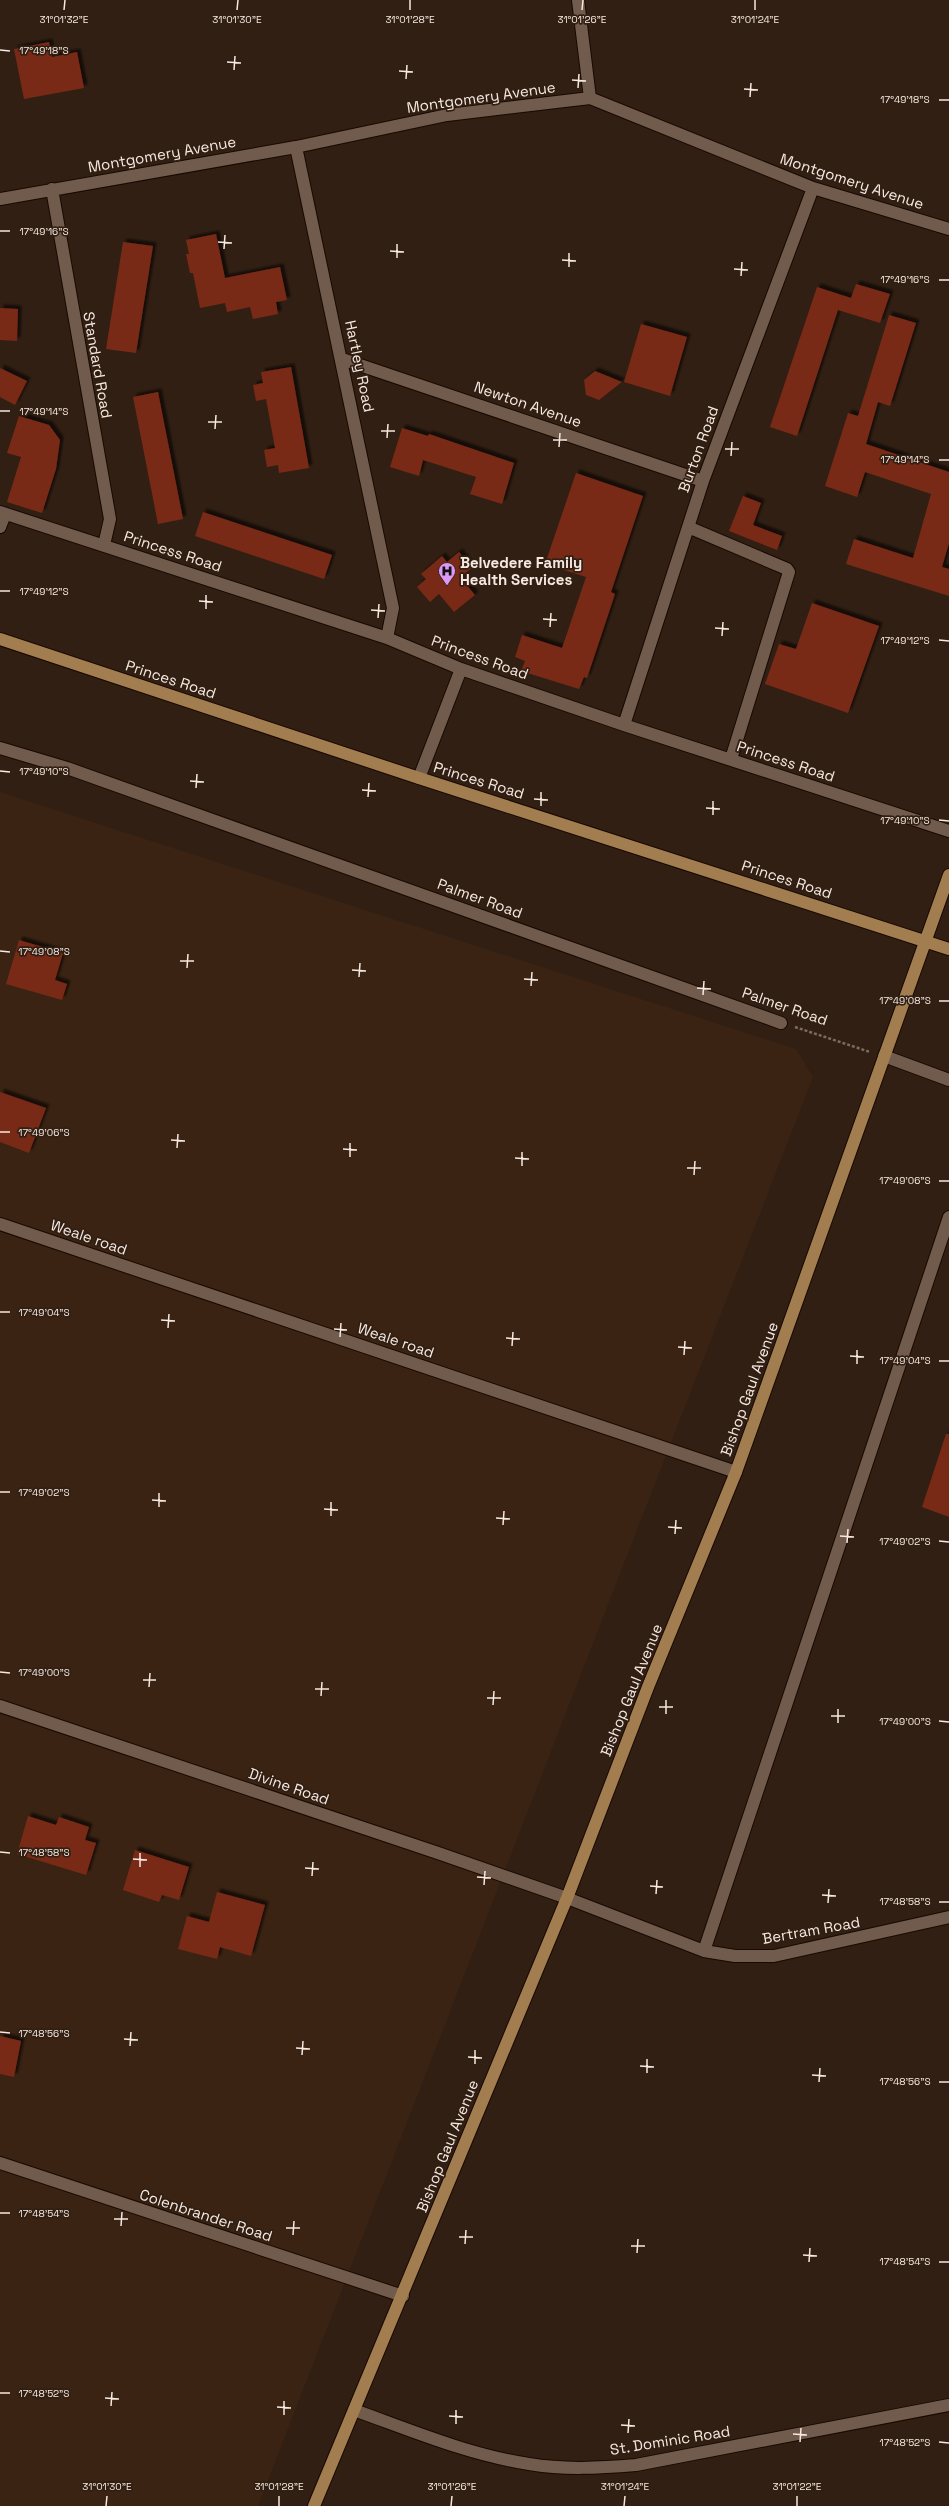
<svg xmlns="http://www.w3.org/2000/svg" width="949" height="2506" viewBox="0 0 949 2506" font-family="'Space Grotesk',sans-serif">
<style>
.built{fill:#3a2312}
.building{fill:#782a16;filter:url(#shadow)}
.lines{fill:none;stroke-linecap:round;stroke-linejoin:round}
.minor-casing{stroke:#190901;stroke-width:14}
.major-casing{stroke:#190901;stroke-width:14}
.path{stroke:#7b6b60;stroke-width:2.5;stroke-dasharray:3 2;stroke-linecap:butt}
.minor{stroke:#715b4d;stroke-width:12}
.major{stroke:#a27d50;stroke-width:12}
.ticks{fill:none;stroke:#f6e9e1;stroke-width:1.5}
.labels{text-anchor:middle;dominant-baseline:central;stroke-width:3.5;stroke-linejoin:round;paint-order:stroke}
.street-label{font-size:15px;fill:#f6e9e1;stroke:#311f13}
.poi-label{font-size:15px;font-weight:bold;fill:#f6e9e1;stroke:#311f13;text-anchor:start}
.ticks-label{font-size:10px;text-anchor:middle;fill:#f6e9e1;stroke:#311f13;stroke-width:3.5;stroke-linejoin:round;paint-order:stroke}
</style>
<defs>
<filter id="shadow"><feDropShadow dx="3.5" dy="-3.5" stdDeviation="1" flood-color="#0009"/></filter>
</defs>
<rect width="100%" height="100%" fill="#311f13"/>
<path class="built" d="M0,792l796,257 17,28 -555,1429h-258z"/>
<path class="building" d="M49,42l3,15 25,-5 7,36 -60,11 -10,-50z
M216,234l9,44 55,-11 7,33 -11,2 2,12 -25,5 -3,-12 -23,5 -2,-9 -25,5 -7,-35h-3l-4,-19h3l-3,-14z
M123,242l30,4 -17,107 -30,-4z
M856,284l34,10 -10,29 -42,-13 -41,126 -27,-9 47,-140 34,11z
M0,308l18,1 -1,32 -17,-1z
M889,315l27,8 -26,83 -12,-4 -12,42 83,28v71l-7,24 7,2v27l-103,-32 8,-25 59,19 18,-64 -66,-22 -8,25 -32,-11 23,-73 10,3z
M641,324l46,13 -17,59 -46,-14z
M291,367l18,101 -30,5 -1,-8 -11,2 -3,-17 11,-2 -9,-49 -10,2 -3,-16 10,-2 -2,-11z
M0,368l27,13 -12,24 -15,-8z
M595,371l27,11 -23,18 -13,-5 -2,-15z
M158,392l25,127 -25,5 -25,-127z
M19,416l30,9 11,15 -4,29 -14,44 -35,-11 14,-45 -14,-4z
M402,428l26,8 1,-2 85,29 -12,41 -32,-10 6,-17 -53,-17 -4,16 -29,-9z
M576,473l67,23 -32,96 4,2 -28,84 -3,-1 -5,12 -58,-18 4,-10 -10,-4 7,-22 40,13 24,-71 -41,-13z
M743,496l18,7 -8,22 29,11 -5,14 -48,-19z
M203,512l129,43 -8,24 -129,-43z
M459,552l13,16 -12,9 15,18 -21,17 -15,-18 -9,8 -13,-15 9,-8 -5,-5 21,-18 5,6z
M812,603l67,23 -31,87 -83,-29 14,-40 17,5z
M19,940l44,13 -8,27 12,4 -5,16 -56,-16z
M0,1092l46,16 -17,45 -29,-11z
M946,1434h3v83l-27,-10z
M28,1816l28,9 3,-8 30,10 -4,13 11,3 -10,32 -69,-21z
M135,1850l54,17 -10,33 -17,-5 -3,7 -36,-12z
M217,1892l48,13 -14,51 -31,-9 -3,12 -39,-10 9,-33 22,6z
M0,2036l21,5 -7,36 -14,-3z"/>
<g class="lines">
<defs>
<path id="minor" d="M578,0l12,98
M296,147l97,461 -6,30
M52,189l58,330 -6,26
M0,199l296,-52 151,-32 143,-17 223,90 136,41
M342,359l361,122
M0,512l387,126 74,31 163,56 325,106
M0,527l5,-13
M688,527l99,42 2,3 -58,187
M624,725l79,-244 110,-293
M0,748l67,20 714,255
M419,778l42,-109
M884,1056l65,24
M0,1224l736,248
M0,1706l438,147 129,45 137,53 31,5h39l175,-39
M704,1951l245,-734
M0,2163l403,133
M354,2410c56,20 115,45 175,54 35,6 71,4 107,1l313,-60"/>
<path id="major" d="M0,639l419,139 530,171
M314,2506l253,-608 81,-211 88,-215 213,-597"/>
</defs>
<use href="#minor" class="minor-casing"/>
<use href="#major" class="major-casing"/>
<path class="path" d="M795,1027l75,25"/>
<use href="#minor" class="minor"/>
<use href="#major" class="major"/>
</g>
<path class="ticks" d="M64,10l1,-10M237,10l1,-10M410,10v-10M582,10l1,-10M755,10v-10M0,50l10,1M227,62l14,1M234,70l1,-14M399,71l14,1M406,79l1,-14M572,80l14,1M578,88l1,-14M744,89l14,1M750,97l1,-14M939,100h10M0,231h10M218,242l14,1M224,249l1,-14M390,251l14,1M397,258v-14M562,260l14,1M569,267v-14M734,269l14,1M741,276l1,-14M939,280h10M0,411h10M208,422h14M215,429l1,-14M381,431h14M387,438l1,-14M553,440h14M559,447l1,-14M725,449h14M731,456l1,-14M939,460h10M0,591h10M199,601l14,1M206,609v-14M371,610l14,1M378,618l1,-14M543,619l14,1M550,627l1,-14M715,628l14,1M722,636l1,-14M939,640l10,1M0,771l10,1M190,781l14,1M196,788l1,-14M362,790l14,1M368,797l1,-14M534,799l14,1M541,806v-14M706,808l14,1M713,815v-14M939,820l10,1M0,951l10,1M180,961h14M187,968l1,-14M352,970l14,1M359,977l1,-14M524,979l14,1M531,986l1,-14M697,988l14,1M703,995l1,-14M939,1001h10M0,1132h10M171,1140l14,1M177,1148l1,-14M343,1149l14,1M350,1157v-14M515,1158l14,1M522,1166v-14M687,1168h14M694,1175l1,-14M939,1181h10M0,1312h10M161,1320l14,1M168,1328l1,-14M334,1329l13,1M340,1337l1,-14M506,1338l14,1M512,1346l1,-14M678,1347l14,1M684,1355l1,-14M850,1356l14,1M939,1361h10M857,1364v-14M0,1492h10M152,1500l14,1M159,1507v-14M324,1509l14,1M331,1516v-14M496,1518l14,1M503,1525l1,-14M668,1527l14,1M675,1534l1,-14M840,1536l14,1M939,1541l10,1M847,1543l1,-14M0,1672l10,1M143,1680h13M149,1687l1,-14M315,1689h14M321,1696l1,-14M487,1698h14M493,1705l1,-14M659,1707h14M666,1714v-14M831,1716h14M939,1721l10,1M838,1723v-14M0,1852l10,1M133,1859l14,1M140,1867v-14M305,1868l14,1M312,1876l1,-14M477,1877l14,1M484,1885l1,-14M650,1886l13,1M656,1894l1,-14M822,1895l14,1M939,1902h10M828,1903l1,-14M0,2032l10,1M124,2039l14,1M130,2046l1,-14M296,2048l14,1M302,2055l1,-14M468,2057l14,1M475,2064v-14M640,2066l14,1M647,2073v-14M812,2075l14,1M819,2082l1,-14M939,2082h10M0,2213h10M114,2219h14M121,2226l1,-14M286,2228h14M293,2235l1,-14M459,2237h14M465,2244l1,-14M631,2246h14M637,2253l1,-14M803,2255l14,1M809,2262l1,-14M939,2262h10M0,2393h10M105,2398l14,1M111,2406l1,-14M277,2407l14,1M284,2415v-14M449,2416l14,1M456,2424v-14M621,2425l14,1M628,2433l1,-14M793,2434l14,1M800,2442l1,-14M939,2442l10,1M106,2506l1,-10M279,2506v-10M451,2506l1,-10M624,2506l1,-10M797,2506v-10"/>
<defs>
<symbol id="hospital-pin" viewBox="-11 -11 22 30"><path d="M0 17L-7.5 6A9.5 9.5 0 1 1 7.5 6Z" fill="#db99f5" stroke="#311f13"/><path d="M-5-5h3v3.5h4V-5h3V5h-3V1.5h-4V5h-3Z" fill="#111"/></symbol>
</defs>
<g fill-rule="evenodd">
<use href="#hospital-pin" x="437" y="561" width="20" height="27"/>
</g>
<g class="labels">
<g class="street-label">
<text transform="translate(481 97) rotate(-8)">Montgomery Avenue</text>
<text transform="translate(162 154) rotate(-10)">Montgomery Avenue</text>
<text transform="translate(852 181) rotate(18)">Montgomery Avenue</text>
<text transform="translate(98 365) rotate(80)">Standard Road</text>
<text transform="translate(360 366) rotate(78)">Hartley Road</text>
<text transform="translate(528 404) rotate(19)">Newton Avenue</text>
<text transform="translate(698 449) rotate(-70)">Burton Road</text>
<text transform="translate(173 551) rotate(18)">Princess Road</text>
<text transform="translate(480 657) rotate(20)">Princess Road</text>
<text transform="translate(171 679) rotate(18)">Princes Road</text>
<text transform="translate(786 761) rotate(18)">Princess Road</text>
<text transform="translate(479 780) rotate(17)">Princes Road</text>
<text transform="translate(787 879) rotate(18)">Princes Road</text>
<text transform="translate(480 898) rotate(20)">Palmer Road</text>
<text transform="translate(785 1006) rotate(19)">Palmer Road</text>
<text transform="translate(89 1237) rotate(19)">Weale road</text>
<text transform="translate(396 1340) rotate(19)">Weale road</text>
<text transform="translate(749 1389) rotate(-70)">Bishop Gaul Avenue</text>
<text transform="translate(631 1690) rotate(-68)">Bishop Gaul Avenue</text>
<text transform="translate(289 1786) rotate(19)">Divine Road</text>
<text transform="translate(811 1930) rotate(-10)">Bertram Road</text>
<text transform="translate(447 2146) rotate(-68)">Bishop Gaul Avenue</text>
<text transform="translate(206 2215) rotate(18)">Colenbrander Road</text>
<text transform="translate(670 2440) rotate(-9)">St. Dominic Road</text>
</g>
<g class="poi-label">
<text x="460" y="562">Belvedere Family<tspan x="460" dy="17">Health Services</tspan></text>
</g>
</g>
<g class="ticks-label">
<text x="64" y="23">31°01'32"E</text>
<text x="237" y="23">31°01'30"E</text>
<text x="410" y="23">31°01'28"E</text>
<text x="582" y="23">31°01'26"E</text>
<text x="755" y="23">31°01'24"E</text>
<text x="44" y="54">17°49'18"S</text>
<text x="905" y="103">17°49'18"S</text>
<text x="44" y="235">17°49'16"S</text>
<text x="905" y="283">17°49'16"S</text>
<text x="44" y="415">17°49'14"S</text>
<text x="905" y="463">17°49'14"S</text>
<text x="44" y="595">17°49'12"S</text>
<text x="905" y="644">17°49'12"S</text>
<text x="44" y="775">17°49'10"S</text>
<text x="905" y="824">17°49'10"S</text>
<text x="44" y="955">17°49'08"S</text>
<text x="905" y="1004">17°49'08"S</text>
<text x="44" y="1136">17°49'06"S</text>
<text x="905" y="1184">17°49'06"S</text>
<text x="44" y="1316">17°49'04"S</text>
<text x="905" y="1364">17°49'04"S</text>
<text x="44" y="1496">17°49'02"S</text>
<text x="905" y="1545">17°49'02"S</text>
<text x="44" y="1676">17°49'00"S</text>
<text x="905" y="1725">17°49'00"S</text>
<text x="44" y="1856">17°48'58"S</text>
<text x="905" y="1905">17°48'58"S</text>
<text x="44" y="2037">17°48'56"S</text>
<text x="905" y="2085">17°48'56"S</text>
<text x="44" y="2217">17°48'54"S</text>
<text x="905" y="2265">17°48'54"S</text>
<text x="44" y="2397">17°48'52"S</text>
<text x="905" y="2446">17°48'52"S</text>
<text x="107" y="2490">31°01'30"E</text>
<text x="279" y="2490">31°01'28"E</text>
<text x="452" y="2490">31°01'26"E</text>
<text x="625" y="2490">31°01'24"E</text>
<text x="797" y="2490">31°01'22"E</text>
</g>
</svg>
